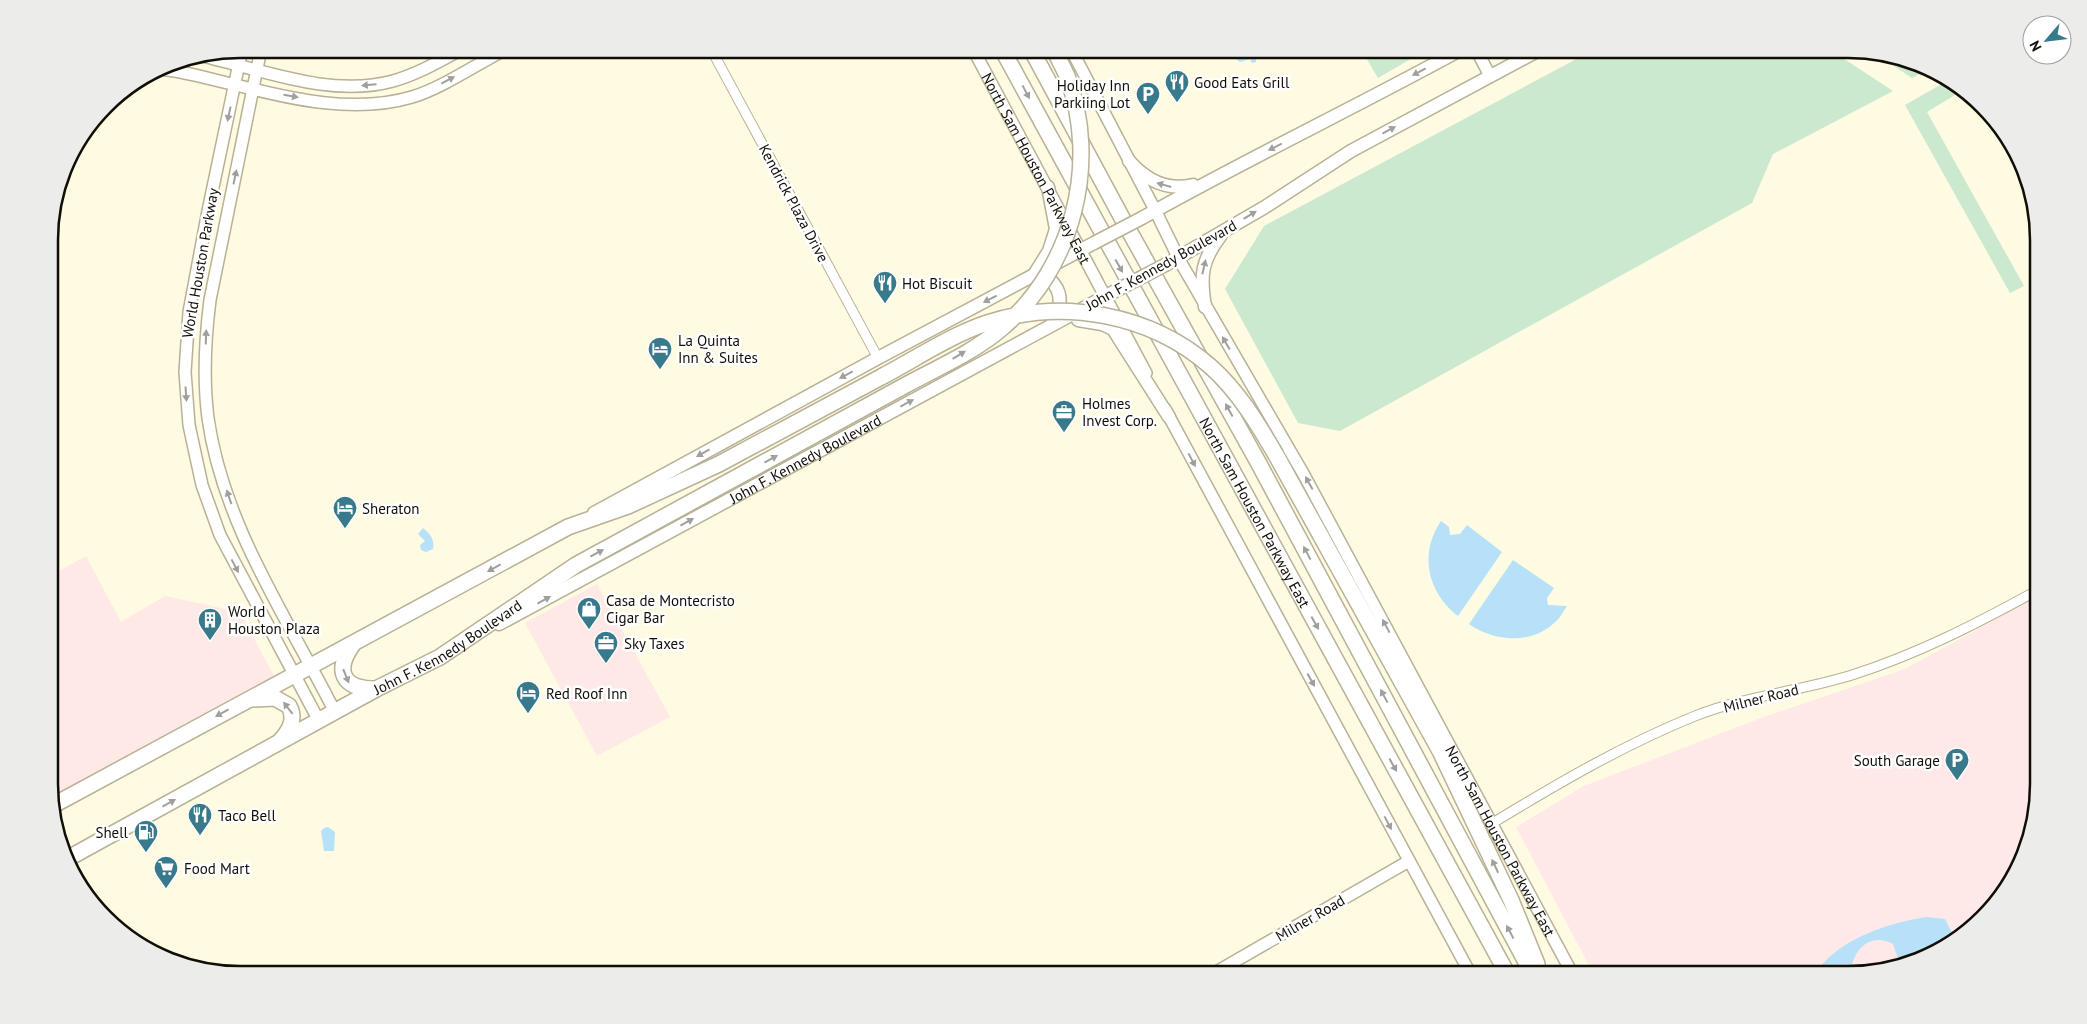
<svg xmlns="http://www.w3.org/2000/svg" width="2087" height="1024" viewBox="0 0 2087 1024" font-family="'PT Sans',sans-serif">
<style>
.commercial{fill:#ffe9e6}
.industrial{fill:#ffe9e8}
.green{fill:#cae9ce}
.water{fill:#b7e1f8}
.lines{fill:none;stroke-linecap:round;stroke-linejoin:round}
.street-casing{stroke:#b7b195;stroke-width:11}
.secondary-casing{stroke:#b7b195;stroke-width:14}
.primary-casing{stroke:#b7b195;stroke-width:15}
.highway-casing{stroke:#b7b195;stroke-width:18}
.street{stroke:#fff;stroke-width:9}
.secondary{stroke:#fff;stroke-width:11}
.primary{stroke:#fff;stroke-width:12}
.highway{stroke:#fff;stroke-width:15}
.primary-bridge-casing{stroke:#b7b195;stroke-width:15;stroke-linecap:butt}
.highway-bridge-casing{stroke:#b7b195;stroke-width:18;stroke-linecap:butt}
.primary-bridge{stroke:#fff;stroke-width:12}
.highway-bridge{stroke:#fff;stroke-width:15}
.oneway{fill:#9f9f9b}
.labels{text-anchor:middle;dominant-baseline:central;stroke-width:5;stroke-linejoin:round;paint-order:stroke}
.poi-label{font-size:15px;fill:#100e05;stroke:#fff;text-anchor:start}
.street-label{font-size:15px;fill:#100e05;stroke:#fff}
.rim{fill:none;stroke:#100e05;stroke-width:2.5}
</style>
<rect width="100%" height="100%" fill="#fffae2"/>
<path class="commercial" d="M86,556l35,66 44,-26 75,16 35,66 -225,122v-224z
M597,584l73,133 -73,39 -72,-133z"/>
<path class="industrial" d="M2038,596v189l-19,84 -28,41 -37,33 -45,22 -49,10h-266l-78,-148 68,-41 177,-68 144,-49z"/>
<path class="green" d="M1361,49h67l-50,29z
M1595,49h234l64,42 -120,63 -21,49 -412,228 -42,-8 -73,-134 39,-63z
M1879,56l51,12 -18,10z
M1947,81l13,11 -33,20 97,174 -14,7 -105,-188z"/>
<path class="water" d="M1233,49h15l2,9h6v4l-4,1 -2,-4 -10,3 -5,-4v-7z
M1441,521l8,6 1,8 10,-1 7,-9 35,27 -44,64c-31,-24 -39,-63 -17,-95z
M423,528c7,5 12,12 10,21l-7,3 -5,-2 -1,-5 5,-4 -7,-7z
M1513,560l41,28 -7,10 1,7 19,1c-4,6 -8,14 -14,18 -24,21 -60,17 -84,0z
M328,827l7,5 -1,19h-10l-3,-20 3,-3z
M1927,917l18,2 11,22 -47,24 -8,2 -8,-23c-24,-13 -41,7 -43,31h-35c19,-35 76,-53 112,-58z"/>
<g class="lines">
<defs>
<path id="street" d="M711,49l167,309
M1491,824c66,-40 132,-79 204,-108 50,-20 106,-25 157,-41 66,-21 126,-52 186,-85"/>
<g id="secondary">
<path d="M242,49l-34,162 -19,101 -4,60 4,53 13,60 18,50 99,186"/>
<path d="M261,49l-51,251c-5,39 -7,79 -2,118 15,107 79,199 127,294"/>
<path id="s1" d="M973,49l173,324"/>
<path id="s2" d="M1071,49l84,161 26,53 123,212 269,500"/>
<path d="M1476,49l14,27"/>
<path d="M1520,49l4,9"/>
<path d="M202,56c61,14 129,42 191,25 25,-7 47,-20 69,-32"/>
<path d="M158,69c27,2 51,10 78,16 55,14 119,29 176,12 30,-9 65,-33 94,-48"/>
<path d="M1165,409l306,566"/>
<path d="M1211,975l198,-114"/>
</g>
<g id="primary">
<path d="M1129,161c18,20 38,30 64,24"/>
<path d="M1142,218c105,-59 214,-111 320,-169"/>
<path d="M1167,264l98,-57 86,-56 190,-102"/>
<path d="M1034,275l15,-24 7,-22 -8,-42"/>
<path d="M1038,277h9c12,10 15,20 11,35l-7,4"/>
<path d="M1205,307c-5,-31 -4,-46 16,-72"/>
<path d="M1078,320l24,4 11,5 56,88"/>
<path d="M594,513l284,-155 216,-115"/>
<path id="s3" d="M499,624l618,-334"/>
</g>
<g id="highway">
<path id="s4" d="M1002,49l506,926"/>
<path d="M1031,49l91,169 136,244 275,513"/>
<path d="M1276,455l164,296 71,149 26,64"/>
<path d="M353,644c-19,27 -11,45 23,45"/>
<path d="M252,699l23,-1 14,8c7,13 1,24 -8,34"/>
<path d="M50,807l518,-280 60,-21 91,-42 164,-88"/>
<path id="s5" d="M65,860l311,-171 64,-32 136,-92 152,-83"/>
</g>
</defs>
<use href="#street" class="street-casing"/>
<use href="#secondary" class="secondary-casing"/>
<use href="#primary" class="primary-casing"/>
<use href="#highway" class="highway-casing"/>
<use href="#street" class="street"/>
<use href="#secondary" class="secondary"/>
<use href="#primary" class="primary"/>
<use href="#highway" class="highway"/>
<defs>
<path id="primary-bridge" d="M1094,243l48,-25
M1117,290l50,-26"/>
<path id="highway-bridge" d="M883,376c34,-18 68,-41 104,-53 76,-25 164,-9 224,44 27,24 47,57 65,88
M728,482c59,-32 118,-64 176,-96 33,-18 70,-34 98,-58 71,-60 98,-165 65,-252 -4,-9 -9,-18 -13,-27"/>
</defs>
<use href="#primary-bridge" class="primary-bridge-casing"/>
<use href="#highway-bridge" class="highway-bridge-casing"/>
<use href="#primary-bridge" class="primary-bridge"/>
<use href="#highway-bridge" class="highway-bridge"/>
</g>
<defs><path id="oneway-solid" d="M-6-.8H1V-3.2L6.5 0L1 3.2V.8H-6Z" transform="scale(1.25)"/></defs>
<g class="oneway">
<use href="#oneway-solid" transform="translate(1419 72) rotate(152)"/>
<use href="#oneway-solid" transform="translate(448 80) rotate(-28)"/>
<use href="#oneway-solid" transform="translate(369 85) rotate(175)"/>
<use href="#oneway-solid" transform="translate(1026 92) rotate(62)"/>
<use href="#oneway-solid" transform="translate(291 96) rotate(10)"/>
<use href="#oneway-solid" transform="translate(229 114) rotate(102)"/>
<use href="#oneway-solid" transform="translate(1389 130) rotate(-28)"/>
<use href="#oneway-solid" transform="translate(1275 147) rotate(154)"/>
<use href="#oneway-solid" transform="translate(235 177) rotate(-78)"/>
<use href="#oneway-solid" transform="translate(1164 185) rotate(-164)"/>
<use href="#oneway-solid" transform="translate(1250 215) rotate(-31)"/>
<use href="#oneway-solid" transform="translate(1119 266) rotate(61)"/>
<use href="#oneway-solid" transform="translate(1204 267) rotate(-77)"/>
<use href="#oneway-solid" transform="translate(990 299) rotate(153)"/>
<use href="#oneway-solid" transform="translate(206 337) rotate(-88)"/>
<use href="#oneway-solid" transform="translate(1226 343) rotate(-120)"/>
<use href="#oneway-solid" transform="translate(959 355) rotate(-31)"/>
<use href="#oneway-solid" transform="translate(846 375) rotate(152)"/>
<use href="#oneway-solid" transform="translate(186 394) rotate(86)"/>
<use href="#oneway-solid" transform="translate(907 403) rotate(-28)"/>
<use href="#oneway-solid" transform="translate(1229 410) rotate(-119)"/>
<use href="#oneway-solid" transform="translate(703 453) rotate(151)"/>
<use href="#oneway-solid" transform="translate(771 459) rotate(-29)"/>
<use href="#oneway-solid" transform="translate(1192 460) rotate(62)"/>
<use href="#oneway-solid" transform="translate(1309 483) rotate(-119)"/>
<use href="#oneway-solid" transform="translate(229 497) rotate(-109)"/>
<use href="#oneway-solid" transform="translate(687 522) rotate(-29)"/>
<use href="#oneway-solid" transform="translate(597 553) rotate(-28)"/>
<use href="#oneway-solid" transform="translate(1307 553) rotate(-118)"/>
<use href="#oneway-solid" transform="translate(235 566) rotate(62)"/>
<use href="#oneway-solid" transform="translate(494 568) rotate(151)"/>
<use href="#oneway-solid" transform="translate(544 600) rotate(-29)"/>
<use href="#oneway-solid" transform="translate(1315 623) rotate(61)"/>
<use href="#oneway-solid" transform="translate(1386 626) rotate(-118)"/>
<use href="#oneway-solid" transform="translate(346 676) rotate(68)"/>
<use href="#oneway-solid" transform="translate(1311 680) rotate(61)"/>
<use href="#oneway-solid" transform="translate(1384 696) rotate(-118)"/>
<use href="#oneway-solid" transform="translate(288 708) rotate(-128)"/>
<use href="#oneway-solid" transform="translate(222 713) rotate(151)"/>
<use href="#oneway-solid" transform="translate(1393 765) rotate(61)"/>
<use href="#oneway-solid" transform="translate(169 803) rotate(-29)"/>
<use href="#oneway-solid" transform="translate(1388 823) rotate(62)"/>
<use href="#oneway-solid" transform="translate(1495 866) rotate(-115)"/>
<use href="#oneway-solid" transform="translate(1510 932) rotate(-118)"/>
</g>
<defs>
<symbol id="restaurant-pin" viewBox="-11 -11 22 30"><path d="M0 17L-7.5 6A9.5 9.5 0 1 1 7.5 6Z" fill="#387a8c" stroke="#fff"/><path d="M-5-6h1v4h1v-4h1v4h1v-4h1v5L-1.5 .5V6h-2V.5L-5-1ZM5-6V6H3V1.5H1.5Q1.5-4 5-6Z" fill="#fff"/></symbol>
<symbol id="parking-pin" viewBox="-11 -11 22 30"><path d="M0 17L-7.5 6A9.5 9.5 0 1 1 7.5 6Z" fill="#387a8c" stroke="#fff"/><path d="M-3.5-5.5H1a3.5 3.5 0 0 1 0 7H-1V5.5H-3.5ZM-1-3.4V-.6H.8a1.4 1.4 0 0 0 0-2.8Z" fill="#fff"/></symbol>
<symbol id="hotel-pin" viewBox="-11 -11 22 30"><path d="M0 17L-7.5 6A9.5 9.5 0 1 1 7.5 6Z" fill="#387a8c" stroke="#fff"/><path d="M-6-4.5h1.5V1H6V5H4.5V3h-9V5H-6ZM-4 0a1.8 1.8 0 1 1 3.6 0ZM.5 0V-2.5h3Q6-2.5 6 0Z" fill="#fff"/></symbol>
<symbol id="office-pin" viewBox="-11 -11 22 30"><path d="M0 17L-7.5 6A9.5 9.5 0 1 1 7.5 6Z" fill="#387a8c" stroke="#fff"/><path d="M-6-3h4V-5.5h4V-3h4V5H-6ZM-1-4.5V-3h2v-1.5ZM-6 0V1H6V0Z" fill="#fff"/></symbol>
<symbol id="shop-pin" viewBox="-11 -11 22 30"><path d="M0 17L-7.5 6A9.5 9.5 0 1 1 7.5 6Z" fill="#387a8c" stroke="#fff"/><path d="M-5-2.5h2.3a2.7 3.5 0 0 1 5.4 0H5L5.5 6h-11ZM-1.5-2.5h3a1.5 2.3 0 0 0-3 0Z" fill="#fff"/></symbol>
<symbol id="building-pin" viewBox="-11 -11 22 30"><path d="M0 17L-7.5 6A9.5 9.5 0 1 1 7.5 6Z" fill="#387a8c" stroke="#fff"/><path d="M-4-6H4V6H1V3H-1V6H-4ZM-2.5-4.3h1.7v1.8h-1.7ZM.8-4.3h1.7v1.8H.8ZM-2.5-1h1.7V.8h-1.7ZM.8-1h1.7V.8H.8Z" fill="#fff"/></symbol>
<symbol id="fuel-pin" viewBox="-11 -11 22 30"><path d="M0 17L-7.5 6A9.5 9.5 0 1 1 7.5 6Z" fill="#387a8c" stroke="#fff"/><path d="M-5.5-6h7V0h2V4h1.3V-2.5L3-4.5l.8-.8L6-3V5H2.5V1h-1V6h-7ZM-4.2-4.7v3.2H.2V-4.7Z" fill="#fff"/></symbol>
<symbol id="supermarket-pin" viewBox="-11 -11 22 30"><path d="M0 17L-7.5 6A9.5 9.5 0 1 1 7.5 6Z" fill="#387a8c" stroke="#fff"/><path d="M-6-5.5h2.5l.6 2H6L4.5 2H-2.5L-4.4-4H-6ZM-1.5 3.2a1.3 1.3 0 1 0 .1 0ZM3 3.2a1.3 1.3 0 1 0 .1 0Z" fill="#fff"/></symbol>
</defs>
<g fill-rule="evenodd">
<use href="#restaurant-pin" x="1163" y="68" width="28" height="38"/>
<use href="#parking-pin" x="1134" y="80" width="28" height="38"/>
<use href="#restaurant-pin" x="871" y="269" width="28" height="38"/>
<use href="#hotel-pin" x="646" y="335" width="28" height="38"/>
<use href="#office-pin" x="1050" y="398" width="28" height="38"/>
<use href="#hotel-pin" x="331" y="494" width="28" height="38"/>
<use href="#shop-pin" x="575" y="595" width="28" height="38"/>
<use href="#building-pin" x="196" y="606" width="28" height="38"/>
<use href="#office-pin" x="592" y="629" width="28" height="38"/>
<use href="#hotel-pin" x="514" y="679" width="28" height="38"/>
<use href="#parking-pin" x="1943" y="746" width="28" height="38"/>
<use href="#restaurant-pin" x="186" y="801" width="28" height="38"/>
<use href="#fuel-pin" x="132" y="818" width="28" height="38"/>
<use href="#supermarket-pin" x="152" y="854" width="28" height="38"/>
</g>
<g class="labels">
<g class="poi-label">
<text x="1194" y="82">Good Eats Grill</text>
<text x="1130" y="85" text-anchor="end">Holiday Inn<tspan x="1130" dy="17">Parkiing Lot</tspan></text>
<text x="902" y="283">Hot Biscuit</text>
<text x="678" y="340">La Quinta<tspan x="678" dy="17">Inn &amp; Suites</tspan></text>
<text x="1082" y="403">Holmes<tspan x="1082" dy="17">Invest Corp.</tspan></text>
<text x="362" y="508">Sheraton</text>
<text x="606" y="600">Casa de Montecristo<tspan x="606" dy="17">Cigar Bar</tspan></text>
<text x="228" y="611">World<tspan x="228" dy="17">Houston Plaza</tspan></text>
<text x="624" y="643">Sky Taxes</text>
<text x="546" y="693">Red Roof Inn</text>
<text x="1940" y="760" text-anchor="end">South Garage</text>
<text x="218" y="815">Taco Bell</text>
<text x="128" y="832" text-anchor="end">Shell</text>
<text x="184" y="868">Food Mart</text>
</g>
<g class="street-label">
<text stroke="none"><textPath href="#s1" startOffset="135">North Sam Houston Parkway East</textPath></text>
<text transform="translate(794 203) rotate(62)">Kendrick Plaza Drive</text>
<text transform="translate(200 263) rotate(-80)">World Houston Parkway</text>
<text transform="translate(1161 265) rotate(-29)">John F. Kennedy Boulevard</text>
<text stroke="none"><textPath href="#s3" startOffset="348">John F. Kennedy Boulevard</textPath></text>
<text stroke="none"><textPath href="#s4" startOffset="528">North Sam Houston Parkway East</textPath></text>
<text stroke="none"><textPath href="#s5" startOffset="438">John F. Kennedy Boulevard</textPath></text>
<text transform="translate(1761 698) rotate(-14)">Milner Road</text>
<text stroke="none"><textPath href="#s2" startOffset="901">North Sam Houston Parkway East</textPath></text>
<text transform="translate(1310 918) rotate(-30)">Milner Road</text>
</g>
</g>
<path d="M0 0H2087V1024H0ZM240 58H1848A182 182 0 0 1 2030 240V784A182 182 0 0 1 1848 966H240A182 182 0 0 1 58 784V240A182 182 0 0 1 240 58Z" fill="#ececeb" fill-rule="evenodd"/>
<path class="rim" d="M240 58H1848A182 182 0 0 1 2030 240V784A182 182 0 0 1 1848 966H240A182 182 0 0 1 58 784V240A182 182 0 0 1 240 58Z"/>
<g transform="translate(2047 40) rotate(242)"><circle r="24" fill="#ffffff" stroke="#9f9f9b"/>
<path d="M0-4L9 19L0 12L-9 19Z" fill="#387a8c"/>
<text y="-8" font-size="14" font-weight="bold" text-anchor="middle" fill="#100e05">N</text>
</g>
</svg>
